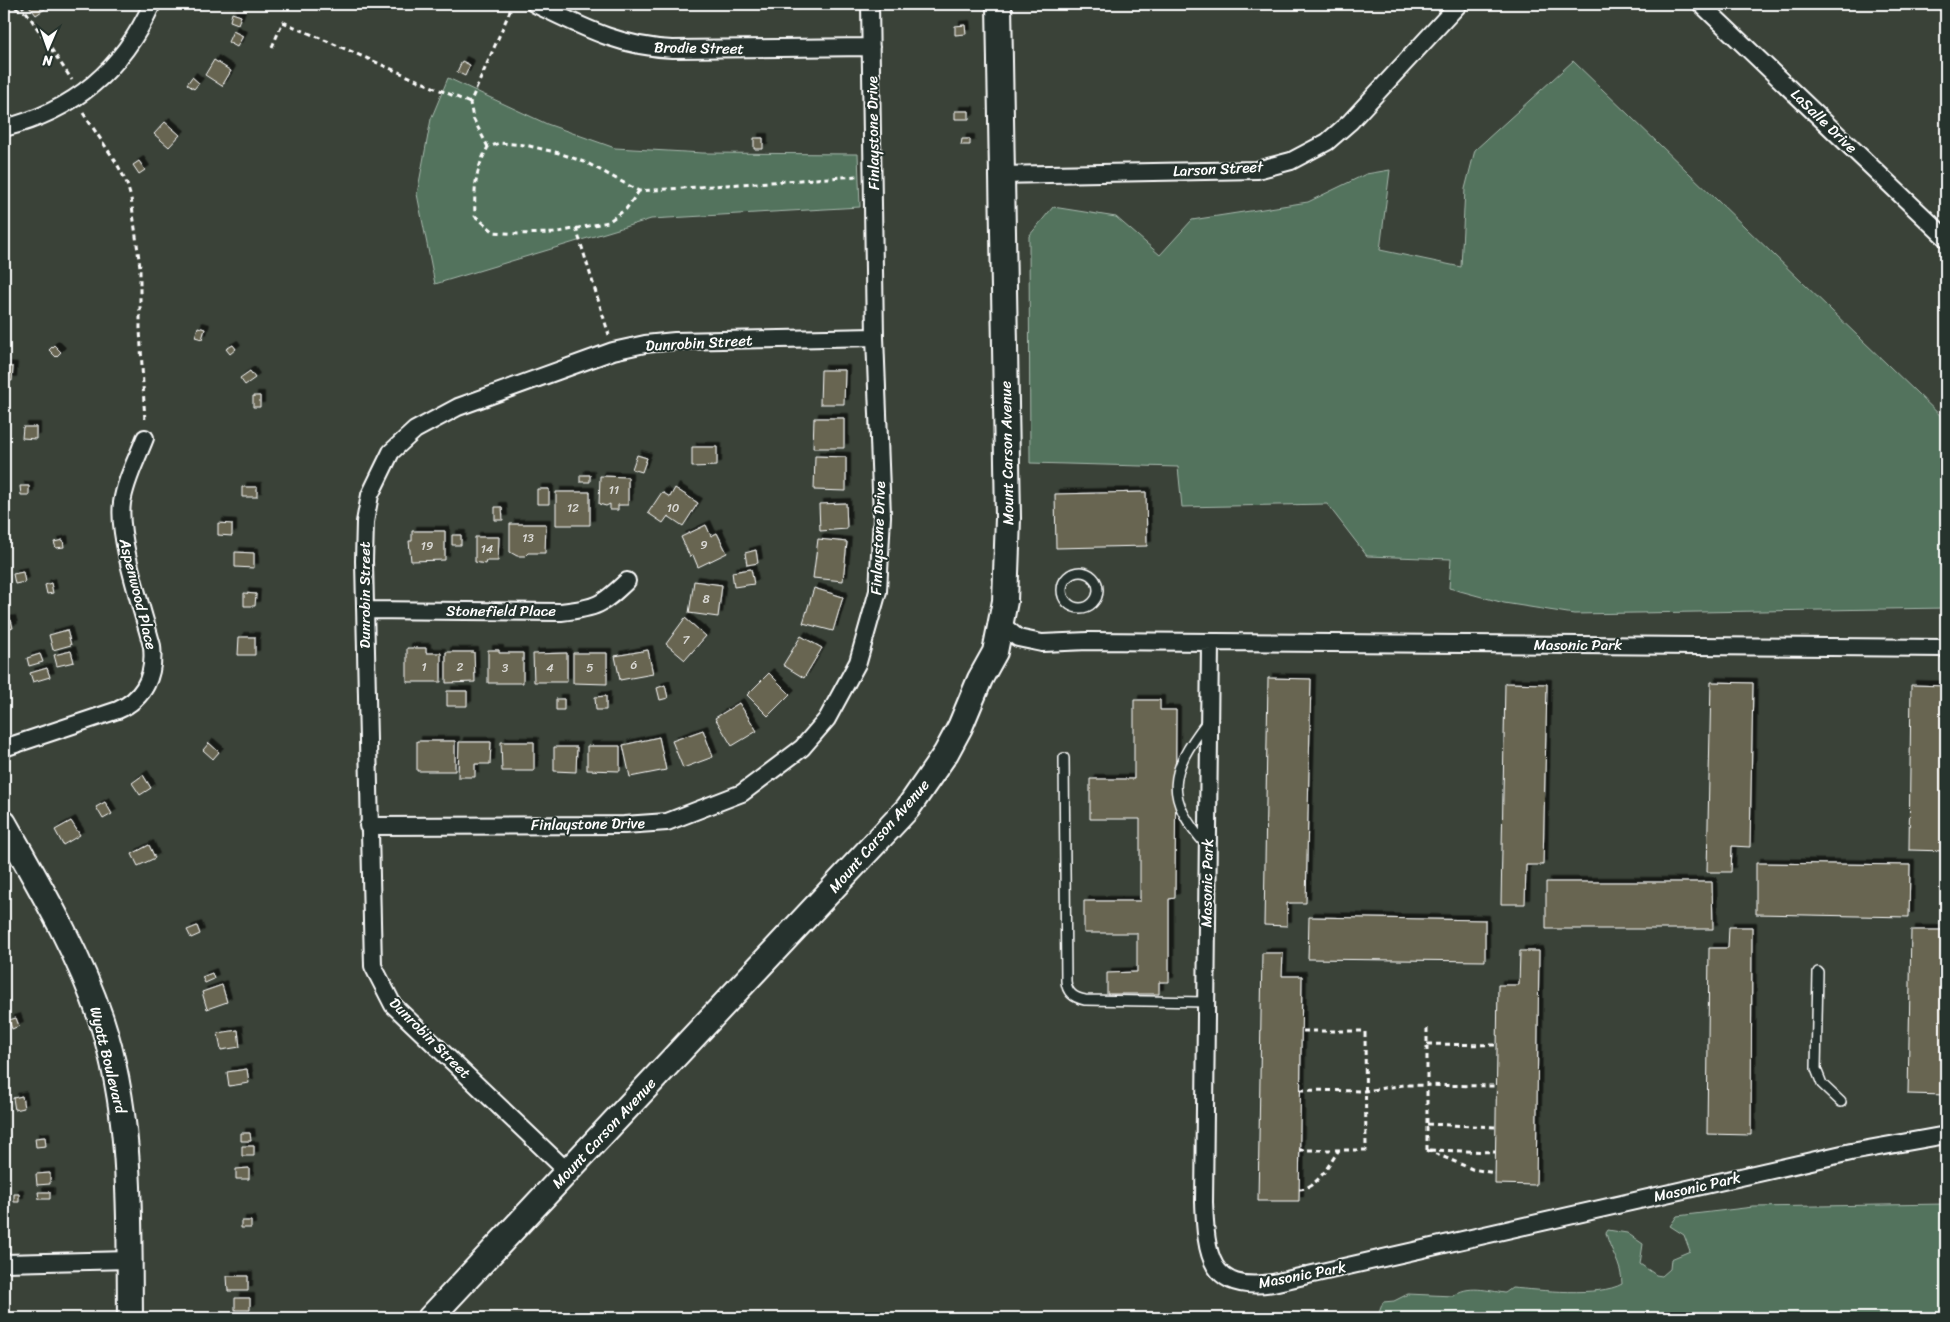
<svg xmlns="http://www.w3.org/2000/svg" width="1950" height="1322" viewBox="0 0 1950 1322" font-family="Sriracha,sans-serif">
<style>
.green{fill:#52735d;stroke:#a8b9ae}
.building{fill:#676551;stroke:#fff;filter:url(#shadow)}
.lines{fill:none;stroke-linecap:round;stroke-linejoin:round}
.lane-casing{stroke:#fff;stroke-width:12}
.street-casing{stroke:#fff;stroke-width:20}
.secondary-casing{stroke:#fff;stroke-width:28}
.path{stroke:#fff;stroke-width:3;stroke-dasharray:5 4;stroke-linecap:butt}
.lane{stroke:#26332d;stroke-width:9}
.street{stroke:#26332d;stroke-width:16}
.secondary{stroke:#26332d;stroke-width:24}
.labels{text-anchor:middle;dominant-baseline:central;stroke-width:4;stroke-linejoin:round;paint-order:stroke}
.number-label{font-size:12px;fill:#d9d8d4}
.street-label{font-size:15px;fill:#fff;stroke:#26332d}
</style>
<defs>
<filter id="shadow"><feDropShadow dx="4.5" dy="-4.5" stdDeviation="0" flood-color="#0009"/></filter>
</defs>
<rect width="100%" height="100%" fill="#3a4238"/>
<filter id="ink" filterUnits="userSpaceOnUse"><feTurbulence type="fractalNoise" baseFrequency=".02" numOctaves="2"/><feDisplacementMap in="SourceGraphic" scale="10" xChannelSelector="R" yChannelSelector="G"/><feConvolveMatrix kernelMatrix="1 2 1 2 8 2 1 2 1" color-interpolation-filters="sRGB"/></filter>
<g filter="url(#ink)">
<path class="green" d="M1573,61l373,360v187l-372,6 -70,-11 -55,-15 2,-29 -84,-3 -40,-52 -145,3 -4,-40 -148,-4 -1,-227 24,-29 63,10 44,38 32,-35 116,-18 58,-28 24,-4 -10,80 81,17 4,-78 10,-39z
M448,78l99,46 68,24 88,5 155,1 2,53 -209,12 -216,65 -18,-90 14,-75z
M1946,1204v114h-569l6,-16 11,-1 14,-7 45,2c14,-12 36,-5 52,-3l7,-5c27,2 87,9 110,-4 0,-20 -12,-33 -16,-51l2,-3 19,3 16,11 -3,20 16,11 6,1 8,-7 1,-10 19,-8 -6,-16 -14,-9 7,-10 76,-9z"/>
<path class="building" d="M32,4h9l4,5 -9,6 -7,-9z
M232,13l9,3 -3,8 -8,-3z
M965,25l1,9 -11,1v-9z
M233,31l10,5 -6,11 -9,-5z
M214,60l17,11 -9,15 -17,-11z
M462,61l8,4 -5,11 -8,-4z
M192,77l7,6 -5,6 -7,-5z
M955,111h14v8h-14z
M165,122l15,13 -11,12 -15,-13z
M754,138h9v11h-9z
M962,139h8v6h-9z
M139,161l6,9 -6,4 -6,-9z
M198,327l7,2 -3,10 -7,-2z
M54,345l7,7 -5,5 -7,-7z
M233,345l3,4 -6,5 -4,-5z
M4,366l9,1 -1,14 -8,-1z
M821,370h24l-1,34h-24z
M250,371l5,7 -10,7 -5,-7z
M253,396h7v11h-7z
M814,418h30v30h-31z
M23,427h13v12l-14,-1z
M692,447h25v19l-25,1z
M637,455l10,3 -5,14 -10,-3z
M815,456l31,1v34l-32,-1z
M580,475h10v7h-10z
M600,476l28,1v28h-10v5h-8v-6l-4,2 -7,-2z
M20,486h9v9h-8z
M242,487h15v10h-15z
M675,488l23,15 -15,23 -15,-10 -5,7 -15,-10 14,-21 8,5z
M537,489h12v15h-12z
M556,492h34v33h-34z
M1146,492l1,54 -91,2 -1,-54z
M846,503l1,26 -27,2 -1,-27z
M495,507h7l1,13h-8z
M218,523l14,1v12l-14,-1z
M510,524h36l-1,29h-17l-3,3h-8l-7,-4z
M706,525l5,11 6,-3 10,20 -29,14 -5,-12 -3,2 -9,-20z
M412,531h33v29l-34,1 -2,-20h3z
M452,535h9v10h-9z
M475,537h24l-1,24h-12l-1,3 -10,-2z
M818,539l29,3 -4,39 -30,-3z
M63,540l1,7 -8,1 -2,-6z
M756,550l2,13 -11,2 -2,-12z
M235,552l19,1v15l-19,-1z
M751,569l3,15 -20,3 -2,-15z
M23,572l2,10 -10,2 -2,-10z
M694,581l28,4 -4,32 -29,-4z
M51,583l2,10 -6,1 -2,-9z
M814,588l29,9 -10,34 -30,-8z
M244,593l12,1 -1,12h-11z
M685,618l21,18 -21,24 -19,-16z
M11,620l2,8 -8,2 -1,-9z
M67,630l4,15 -18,5 -4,-15z
M801,636l21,12 -18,30 -21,-13z
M239,637h16v18h-17z
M407,648h19v5h15v29h-34z
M488,650h11v3h24v30h-35z
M648,650l5,24 -33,6 -5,-24z
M71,651l3,11 -17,4 -3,-11z
M446,652h28l1,30 -29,1z
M567,653v29h-33l-1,-28z
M573,653h34v31l-34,-1z
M40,654l3,8 -14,4 -2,-8z
M47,668l3,9 -17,5 -3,-9z
M769,673l21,21 -22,22 -21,-21z
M1268,678l43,1 -5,224h-19v23l-23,-1z
M1711,682l42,1 -3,164 -18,-1 -1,26h-24z
M1505,683l42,1 -4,181h-17l-1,39h-24z
M665,685l3,13 -8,2 -3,-12z
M1911,685l35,1v165l-37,-1z
M447,691h20v15h-20z
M606,696v14h-10l-1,-13z
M556,699h8v11h-8z
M1134,700h26v10h16l-1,188 -6,1v83h-10v12h-52v-21l30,-1v-39h-53v-32h56v-82h-50v-40h44z
M739,703l18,28 -25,15 -17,-28z
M703,730l10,27 -30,11 -11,-27z
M659,737l7,33 -36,7 -7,-32z
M417,741h38v30h-38z
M459,742h32l-1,22h-15v13h-17z
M501,742h33v29h-32z
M209,743l10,9 -6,7 -10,-9z
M587,746h33v25l-33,-1z
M554,747h23l-1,25 -22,-1z
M143,775l8,13 -11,7 -8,-12z
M105,802l7,12 -9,5 -7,-12z
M71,821l9,14 -17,10 -8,-15z
M149,845l6,13 -17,8 -6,-12z
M1756,863l154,2 -1,52 -153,-3z
M1546,882h166l1,47h-167z
M1309,917l176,3v41l-177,-2z
M197,926l3,8 -9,4 -4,-8z
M1729,927h23l-1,208 -44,-1 2,-186h19z
M1911,930h35v165l-38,-1z
M1520,951h19l-3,234 -41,-1 3,-199h21z
M1262,953h21l-1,23h20l-3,225h-41z
M212,973l2,6 -9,4 -3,-6z
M222,985l5,17 -20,7 -5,-17z
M16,1018l3,8 -7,3 -3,-9z
M238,1030l2,17 -19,3 -3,-17z
M247,1069l2,14 -20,3 -2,-14z
M22,1096l2,12 -9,2 -2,-12z
M241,1133h9l1,8h-10z
M45,1137l1,9 -10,1 -1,-9z
M242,1146h12v10h-12z
M249,1168v11h-13v-10z
M50,1173v11l-13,1 -1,-11z
M38,1192h12v7h-11z
M14,1194h5v8h-5z
M241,1221h10v7h-10z
M227,1276h21v15h-20z
M235,1298h15v12h-15z"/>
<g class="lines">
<defs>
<path id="lane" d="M1062 590a18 18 0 1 1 36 0a18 18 0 1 1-36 0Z
M1064,758l2,223c1,12 8,17 19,19l121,2
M1207,846c-44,-50 -38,-74 0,-124
M1818,972l-2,97 6,15 19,18"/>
<path id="street" d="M535,4c48,23 82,42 137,45l199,-2
M1701,4l245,234
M4,128c70,-17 119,-59 148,-124
M1002,175l255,-5 34,-9 36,-19 23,-20 109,-118
M365,610l196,2c36,-4 41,-7 66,-31
M1001,624l17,14 24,5 46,-2 858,7
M1210,643l-6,559c2,53 5,91 69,81l578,-131 95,-17
M4,748l114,-38c27,-12 37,-35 34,-64 -9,-35 -35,-109 -30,-143 3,-22 15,-44 23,-65
M368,826l256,-1 43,-3 75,-29 60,-45 25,-29 31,-57 20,-71 4,-75 -7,-179 -5,-333
M568,1172l-175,-167 -20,-39 -9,-405 1,-39 5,-27 21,-43 24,-22 43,-23 155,-56 32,-7 30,-3 200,-4
M4,1263l126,-3"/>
<path id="secondary" d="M4,823c36,64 73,126 97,196 32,97 28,199 29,299
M430,1318l478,-510 38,-55 14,-26 20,-48 15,-27 10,-51 3,-83 -9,-514"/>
</defs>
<use href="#lane" class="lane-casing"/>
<use href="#street" class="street-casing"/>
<use href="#secondary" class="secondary-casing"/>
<path class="path" d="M7,4l18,8
M21,4l51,76
M272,47l11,-25 187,81
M83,113l33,49 10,19 5,17 9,69v62l5,93
M488,147l-15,-29 -3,-15 43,-99
M639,191l-13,18 -18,13 -54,11 -36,1 -24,-2 -19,-16c-1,-26 0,-46 13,-69l12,-4 25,2 34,8 28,10 52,28 219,-15
M576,228l33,107
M1427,1044l70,1
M1300,1090l65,1 39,-6 93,1
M1427,1124l69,3
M1299,1150h67l-1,-119h-64
M1427,1150v-122
M1427,1150l45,19 23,4
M1430,1150l66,2
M1299,1189c18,0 30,-25 40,-39"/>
<use href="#lane" class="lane"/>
<use href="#street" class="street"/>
<use href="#secondary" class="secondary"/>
</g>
</g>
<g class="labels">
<g class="number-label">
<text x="614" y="490">11</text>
<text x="573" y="508">12</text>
<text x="673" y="508">10</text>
<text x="528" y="538">13</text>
<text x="704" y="545">9</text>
<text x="427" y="546">19</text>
<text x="487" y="549">14</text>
<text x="706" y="599">8</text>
<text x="686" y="640">7</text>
<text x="634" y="665">6</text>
<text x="424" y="667">1</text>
<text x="460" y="667">2</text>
<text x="505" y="668">3</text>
<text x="550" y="668">4</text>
<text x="590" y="668">5</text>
</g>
<g class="street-label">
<text transform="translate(699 48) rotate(1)">Brodie Street</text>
<text transform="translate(1824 121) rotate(44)">LaSalle Drive</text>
<text transform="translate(873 133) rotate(-91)">Finlaystone Drive</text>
<text transform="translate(1218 169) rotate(-3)">Larson Street</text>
<text transform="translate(699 343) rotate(-3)">Dunrobin Street</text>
<text transform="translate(1007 453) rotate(-91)">Mount Carson Avenue</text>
<text transform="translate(878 538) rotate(-88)">Finlaystone Drive</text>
<text transform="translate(138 594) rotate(76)">Aspenwood Place</text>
<text transform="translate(365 595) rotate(-90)">Dunrobin Street</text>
<text x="501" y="611">Stonefield Place</text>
<text x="1578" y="645">Masonic Park</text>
<text transform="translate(588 824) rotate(-1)">Finlaystone Drive</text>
<text transform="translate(879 836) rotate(-49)">Mount Carson Avenue</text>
<text transform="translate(1207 883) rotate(-89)">Masonic Park</text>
<text transform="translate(430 1038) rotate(45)">Dunrobin Street</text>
<text transform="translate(108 1060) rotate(76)">Wyatt Boulevard</text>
<text transform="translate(604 1133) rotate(-47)">Mount Carson Avenue</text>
<text transform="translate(1697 1187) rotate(-13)">Masonic Park</text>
<text transform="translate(1302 1275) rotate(-11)">Masonic Park</text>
</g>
</g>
<rect width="1950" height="1322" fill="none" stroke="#26332d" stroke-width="20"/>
<rect x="10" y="10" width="1930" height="1302" fill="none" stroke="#fff" stroke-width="2" filter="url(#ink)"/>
<g transform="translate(48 48) rotate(182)" stroke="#26332d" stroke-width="4" paint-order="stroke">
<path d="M0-4L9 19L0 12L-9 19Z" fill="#ffffff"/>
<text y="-8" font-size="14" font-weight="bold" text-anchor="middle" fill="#ffffff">N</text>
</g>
</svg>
